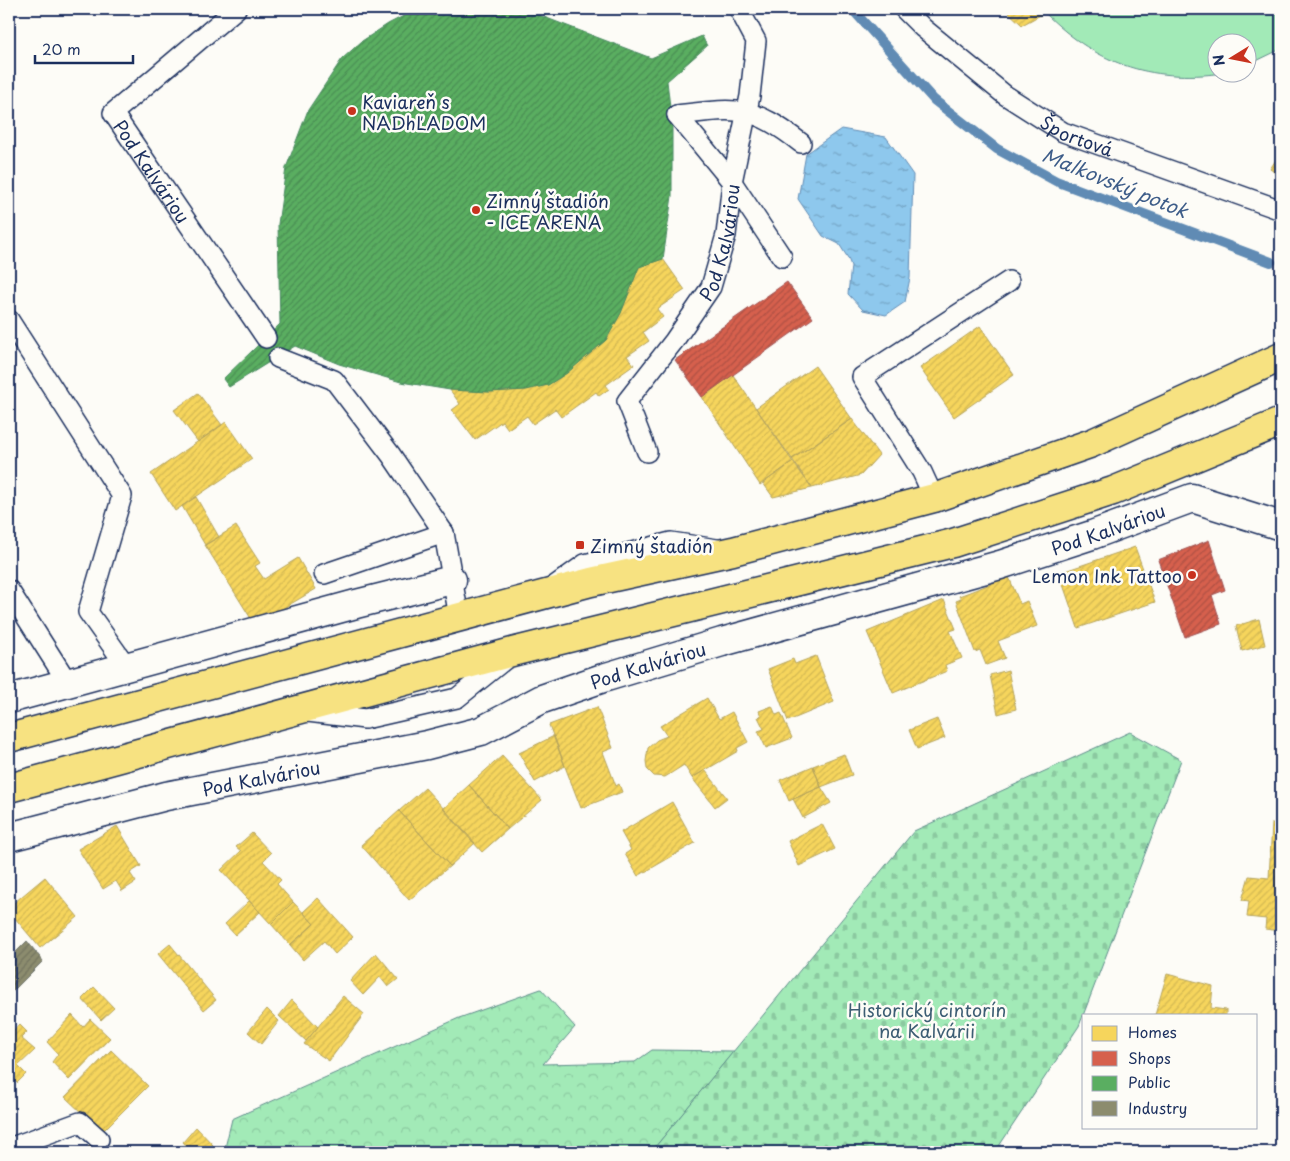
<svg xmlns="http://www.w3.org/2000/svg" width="1290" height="1161" viewBox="0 0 1290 1161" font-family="'Playpen Sans',sans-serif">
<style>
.forest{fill:url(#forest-crowns);stroke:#5e8c8a}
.cemetery{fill:url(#cemetery-stones);stroke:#5e8c8a}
.pitch{fill:#a2eab7;stroke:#5e8c8a}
.water{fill:url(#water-ripples);stroke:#608bb4}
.homes{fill:url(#homes-hatch);stroke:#b4a35d}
.shops{fill:url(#shops-hatch);stroke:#9e5152}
.public{fill:url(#public-hatch);stroke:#478860}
.industry{fill:url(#industry-hatch);stroke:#6a7069}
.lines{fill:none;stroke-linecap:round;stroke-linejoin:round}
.stream{stroke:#608bb4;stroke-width:10}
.lane-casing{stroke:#1b2f5e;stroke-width:22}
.street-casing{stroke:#1b2f5e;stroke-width:31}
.primary-casing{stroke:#1b2f5e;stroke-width:31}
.lane{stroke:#fdfcf7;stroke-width:19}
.street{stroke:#fdfcf7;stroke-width:28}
.primary{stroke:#f7e281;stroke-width:28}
.poi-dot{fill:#c8321e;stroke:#fdfcf7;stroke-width:2}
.labels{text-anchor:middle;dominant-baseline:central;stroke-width:5;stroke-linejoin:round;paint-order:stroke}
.poi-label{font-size:18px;fill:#1b2f5e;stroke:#fdfcf7;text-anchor:start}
.street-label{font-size:18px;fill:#1b2f5e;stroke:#fdfcf7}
.park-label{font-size:18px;fill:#3d5e74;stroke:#fdfcf7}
.water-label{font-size:19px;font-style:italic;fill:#3e5d89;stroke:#fdfcf7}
</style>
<defs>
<pattern id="forest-crowns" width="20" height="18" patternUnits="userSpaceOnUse" patternTransform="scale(1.25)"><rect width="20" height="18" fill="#a2eab7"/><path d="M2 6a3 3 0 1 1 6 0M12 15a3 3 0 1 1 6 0" fill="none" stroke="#8bc9a0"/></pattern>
<pattern id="cemetery-stones" width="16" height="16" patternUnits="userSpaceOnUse" patternTransform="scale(1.25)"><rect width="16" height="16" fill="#a2eab7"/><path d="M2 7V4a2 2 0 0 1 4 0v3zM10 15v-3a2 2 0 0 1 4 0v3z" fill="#8bc9a0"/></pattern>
<pattern id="water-ripples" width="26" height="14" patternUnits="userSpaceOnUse" patternTransform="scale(1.25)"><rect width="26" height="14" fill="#8ec8ed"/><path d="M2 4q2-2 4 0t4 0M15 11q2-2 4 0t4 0" fill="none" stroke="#73a3c3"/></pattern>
<pattern id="homes-hatch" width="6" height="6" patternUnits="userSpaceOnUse" patternTransform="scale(1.25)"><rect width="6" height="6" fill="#f6d55c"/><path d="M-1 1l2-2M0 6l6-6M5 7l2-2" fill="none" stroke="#d2b752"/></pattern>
<pattern id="shops-hatch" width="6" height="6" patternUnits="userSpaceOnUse" patternTransform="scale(1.25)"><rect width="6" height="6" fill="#d6604d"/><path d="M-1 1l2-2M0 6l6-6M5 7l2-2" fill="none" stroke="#ad5043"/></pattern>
<pattern id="public-hatch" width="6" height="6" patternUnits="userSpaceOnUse" patternTransform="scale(1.25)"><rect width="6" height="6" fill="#5aae61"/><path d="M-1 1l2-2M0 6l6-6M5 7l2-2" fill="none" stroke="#4a8e53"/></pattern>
<pattern id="industry-hatch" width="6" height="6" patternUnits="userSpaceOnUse" patternTransform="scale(1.25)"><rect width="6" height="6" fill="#8c8c6e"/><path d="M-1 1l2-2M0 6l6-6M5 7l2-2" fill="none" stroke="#72735e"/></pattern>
</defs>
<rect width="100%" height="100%" fill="#fdfcf7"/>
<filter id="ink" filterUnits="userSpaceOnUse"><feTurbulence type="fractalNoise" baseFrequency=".02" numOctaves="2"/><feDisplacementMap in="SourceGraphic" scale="10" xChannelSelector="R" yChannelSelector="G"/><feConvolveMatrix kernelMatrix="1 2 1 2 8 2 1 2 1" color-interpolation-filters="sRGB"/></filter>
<g filter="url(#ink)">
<path class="forest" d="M541,989l34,38 -32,37 92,-2 17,-12 82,1 -83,101h-427l8,-33 227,-101z"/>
<path class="cemetery" d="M1130,732l51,28 -102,266 -84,126h-344l263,-321z"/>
<path class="pitch" d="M1041,9h240v40l-33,16v-23h-30v30l6,1c-76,10 -130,-10 -183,-64z"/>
<path class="water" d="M841,129l45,8 27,38 -3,103 -5,24 -19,13 -23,-5 -15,-16 3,-28 -3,-8 -9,-14 -16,-8 -25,-37 8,-45z"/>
<path class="homes" d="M1005,9h36l3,4 -22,12z
M1281,152v25l-11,-8z
M663,259l22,31 -28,19 6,8 -20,15 6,9 -22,15 7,9 -28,20 3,4 -10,7 -3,-4 -35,25 -6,-8 -22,15 -6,-8 -19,13 -6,-8 -27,19 -23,-30 8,-6 -10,-14 39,2 37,-2 22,-5 19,-12 39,-33 15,-27 18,-46z
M980,326l34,49 -60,42 -34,-49z
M815,366l37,53 -60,40 -36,-51z
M733,375l60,87 -33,23 -58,-88z
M198,393l24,32 -24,17 -24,-32z
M852,419l27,36 -18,20 -49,13 -20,-29z
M226,422l26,37 -77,52 -24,-37z
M793,462l19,26 -39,9 -10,-14z
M196,497l23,40 -14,8 -23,-39z
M236,526l24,37 -5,3 9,13 34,-21 18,31 -61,36 -50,-80z
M1135,547l20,55 -77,26 -19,-55z
M1009,577l11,27 7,-3 10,25 -39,15 7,17 -19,7 -6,-15 -5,2 -19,-51 5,-2 -2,-3z
M944,600l12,29 -6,2 12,27 -17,7 2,6 -54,22 -26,-61z
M1259,619l6,26 -23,6 -6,-25z
M816,656l18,46 -46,19 -20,-52 25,-10 2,5z
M1008,670l8,39 -18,5 -8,-39z
M707,698l12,21 13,-7 16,30 -11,6 1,3 -46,27 -8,-13 -19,12 -11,-1 -7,-7 -1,-8 2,-13 9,-8 10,-4 -7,-10z
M772,706l4,9 5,-2 11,25 -26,10 -8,-17 6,-2 -6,-12 3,-1 -2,-5z
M597,707l16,41 -10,4 13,34 3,-2 3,8 -41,16 -32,-83z
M937,719l8,19 -28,11 -8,-19z
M554,736l11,30 -30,16 -16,-29z
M844,754l8,21 -31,12 -8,-21z
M502,756l40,44 -34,29 -39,-44z
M813,766l8,21 -32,14 -9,-21z
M705,770l22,28 -12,9 -23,-29z
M469,785l39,44 -26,23 -39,-43z
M821,787l10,16 -28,15 -10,-19z
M425,788l50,55 -25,23 -51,-55z
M672,802l23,41 -57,33 -13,-22 6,-4 -10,-18z
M399,811l51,55 -41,34 -48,-55z
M1272,823l9,1v107l-16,-2 1,-10 -19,-2 2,-16 -7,-1 7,-24 20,2z
M822,824l13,25 -36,17 -11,-25z
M117,826l24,40 -11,7 6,9 -14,9 -6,-10 -13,8 -25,-40z
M252,833l19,20 -8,8 18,19 -4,4 16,18 -22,22 -50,-54 20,-19 -5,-4z
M45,877l33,40 -38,31 -31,-37v-4z
M318,898l35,39 -18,17 -11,-13 -21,19 -13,-15 24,-21 -11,-12z
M249,901l11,11 -25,23 -10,-11z
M293,902l21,22 -24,21 -19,-21z
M170,944l46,56 -12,10 -46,-56z
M376,953l22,26 -10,8 -8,-10 -17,18 -13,-14z
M1167,974l46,12 -2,22 15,2v5h-71z
M94,987l20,21 -13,12 -19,-21z
M343,996l21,18 -35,47 -25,-17z
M292,1000l26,27 -12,14 -27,-25z
M267,1009l12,12 -18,23 -13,-12z
M72,1015l11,12 7,-8 20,19 -41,42 -17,-18 6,-8 -11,-12z
M1281,1022v35l-6,-1z
M19,1024l8,8 -6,6 14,12 -17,16 8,8 -9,9 -4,-4 -4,5v-59l5,5z
M111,1050l37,36 -46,46 -37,-35z
M196,1127l17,18 -7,7h-14l-9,-10z
M91,1144l10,8h-17z"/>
<path class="shops" d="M787,282l26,36 -111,79 -27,-37z
M1209,540l16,50 -13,5 9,29 -36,13 -27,-77z"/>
<path class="public" d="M417,9h97l17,3 120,46 51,-22 5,10 -40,35 5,44v71l-9,63 -24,8 -18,46 -15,27 -39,33 -19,12 -22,5 -37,2 -39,-2 -49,-8 -62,-18 -44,-18 -66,41 -6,-8 57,-55 -2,-100 8,-56 22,-58 34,-51 20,-18 26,-17z"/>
<path class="industry" d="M27,941l16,20 -33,33 -1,-35z"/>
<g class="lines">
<path class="stream" d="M852,9l82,91 63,49 59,32 215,81"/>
<defs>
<g id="lane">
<path id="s1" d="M236,9l-123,104 153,225"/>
<path id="s2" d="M904,9l19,19 82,67 58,37 218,78"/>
<path d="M677,115l55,67 50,75"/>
<path d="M677,115c60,-7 74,-11 124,28"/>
<path d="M9,320l113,176 -34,116 39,55"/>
<path d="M278,358l56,22 57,75 53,78 15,84"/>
<path id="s3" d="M647,452l-20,-51 47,-60 37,-54 15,-52 6,-53 18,-86 6,-55 -17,-32"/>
<path d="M934,498l-12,-26 -60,-95 147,-96"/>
<path d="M324,574l120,-41"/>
<path d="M553,587l32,-23 86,-22 46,7"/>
<path d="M9,590l59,93"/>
<path d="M308,712l57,7 92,-21 51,-41"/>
<path d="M9,1148l71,-26 19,17"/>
</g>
<g id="street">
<path d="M9,699l347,-95 96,-24"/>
<path id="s4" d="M9,837l157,-41 261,-51 54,-14 61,-32 61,-21 119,-36 278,-77 92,-30 100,-37 89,28"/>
</g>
<path id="primary" d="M9,738l582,-156 142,-31 201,-53 158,-55 189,-86
M9,788l507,-137 437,-108 160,-52 168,-69"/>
</defs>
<use href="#lane" class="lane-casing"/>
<use href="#street" class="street-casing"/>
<use href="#primary" class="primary-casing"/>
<use href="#lane" class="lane"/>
<use href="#street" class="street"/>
<use href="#primary" class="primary"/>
</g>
</g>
<g class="poi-dot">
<circle cx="352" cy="111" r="5"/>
<circle cx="476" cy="210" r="5"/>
<rect x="575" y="540" width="10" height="10" rx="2.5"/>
<circle cx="1192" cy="575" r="5"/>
</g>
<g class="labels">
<g class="poi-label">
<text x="362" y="101">Kaviareň s<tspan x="362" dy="21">NADhĽADOM</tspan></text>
<text x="486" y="200">Zimný štadión<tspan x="486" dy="21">- ICE ARENA</tspan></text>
<text x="590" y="545">Zimný štadión</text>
<text x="1182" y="575" text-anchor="end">Lemon Ink Tattoo</text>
</g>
<g class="street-label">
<text stroke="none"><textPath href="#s2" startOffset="216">Športová</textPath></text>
<text stroke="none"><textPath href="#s1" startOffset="231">Pod Kalváriou</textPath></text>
<text stroke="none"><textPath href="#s3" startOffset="242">Pod Kalváriou</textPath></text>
<text stroke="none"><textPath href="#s4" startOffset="1144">Pod Kalváriou</textPath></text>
<text stroke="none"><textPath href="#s4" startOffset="664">Pod Kalváriou</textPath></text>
<text stroke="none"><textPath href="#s4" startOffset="259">Pod Kalváriou</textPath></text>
</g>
<g class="park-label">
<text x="927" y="1009">Historický cintorín<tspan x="927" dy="21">na Kalvárii</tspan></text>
</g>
<g class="water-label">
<text transform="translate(1115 182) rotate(22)">Malkovský potok</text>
</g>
</g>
<rect width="1290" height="1161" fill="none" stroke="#fdfcf7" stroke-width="30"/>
<rect x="15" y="15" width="1260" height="1131" fill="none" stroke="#1b2f5e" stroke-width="2" filter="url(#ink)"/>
<rect x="1082" y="1014" width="175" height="115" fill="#fdfcf7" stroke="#a3aaba"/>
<rect x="1092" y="1026" width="25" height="15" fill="#f6d55c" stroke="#a3aaba"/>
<text x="1128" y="1038" font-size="15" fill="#1b2f5e">Homes</text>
<rect x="1092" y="1051" width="25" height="15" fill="#d6604d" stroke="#a3aaba"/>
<text x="1128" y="1064" font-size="15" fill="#1b2f5e">Shops</text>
<rect x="1092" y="1076" width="25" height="15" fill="#5aae61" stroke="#a3aaba"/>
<text x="1128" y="1088" font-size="15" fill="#1b2f5e">Public</text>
<rect x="1092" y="1101" width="25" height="15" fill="#8c8c6e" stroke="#a3aaba"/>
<text x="1128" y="1114" font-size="15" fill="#1b2f5e">Industry</text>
<g transform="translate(1232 58) rotate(260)"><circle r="24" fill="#fdfcf7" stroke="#a3aaba"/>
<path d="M0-4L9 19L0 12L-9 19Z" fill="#c8321e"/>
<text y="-8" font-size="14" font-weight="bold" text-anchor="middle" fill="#1b2f5e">N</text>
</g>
<path d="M35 55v8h98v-8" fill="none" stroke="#1b2f5e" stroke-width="2.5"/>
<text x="42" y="55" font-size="15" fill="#1b2f5e" stroke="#fdfcf7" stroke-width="4" paint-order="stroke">20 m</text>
</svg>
